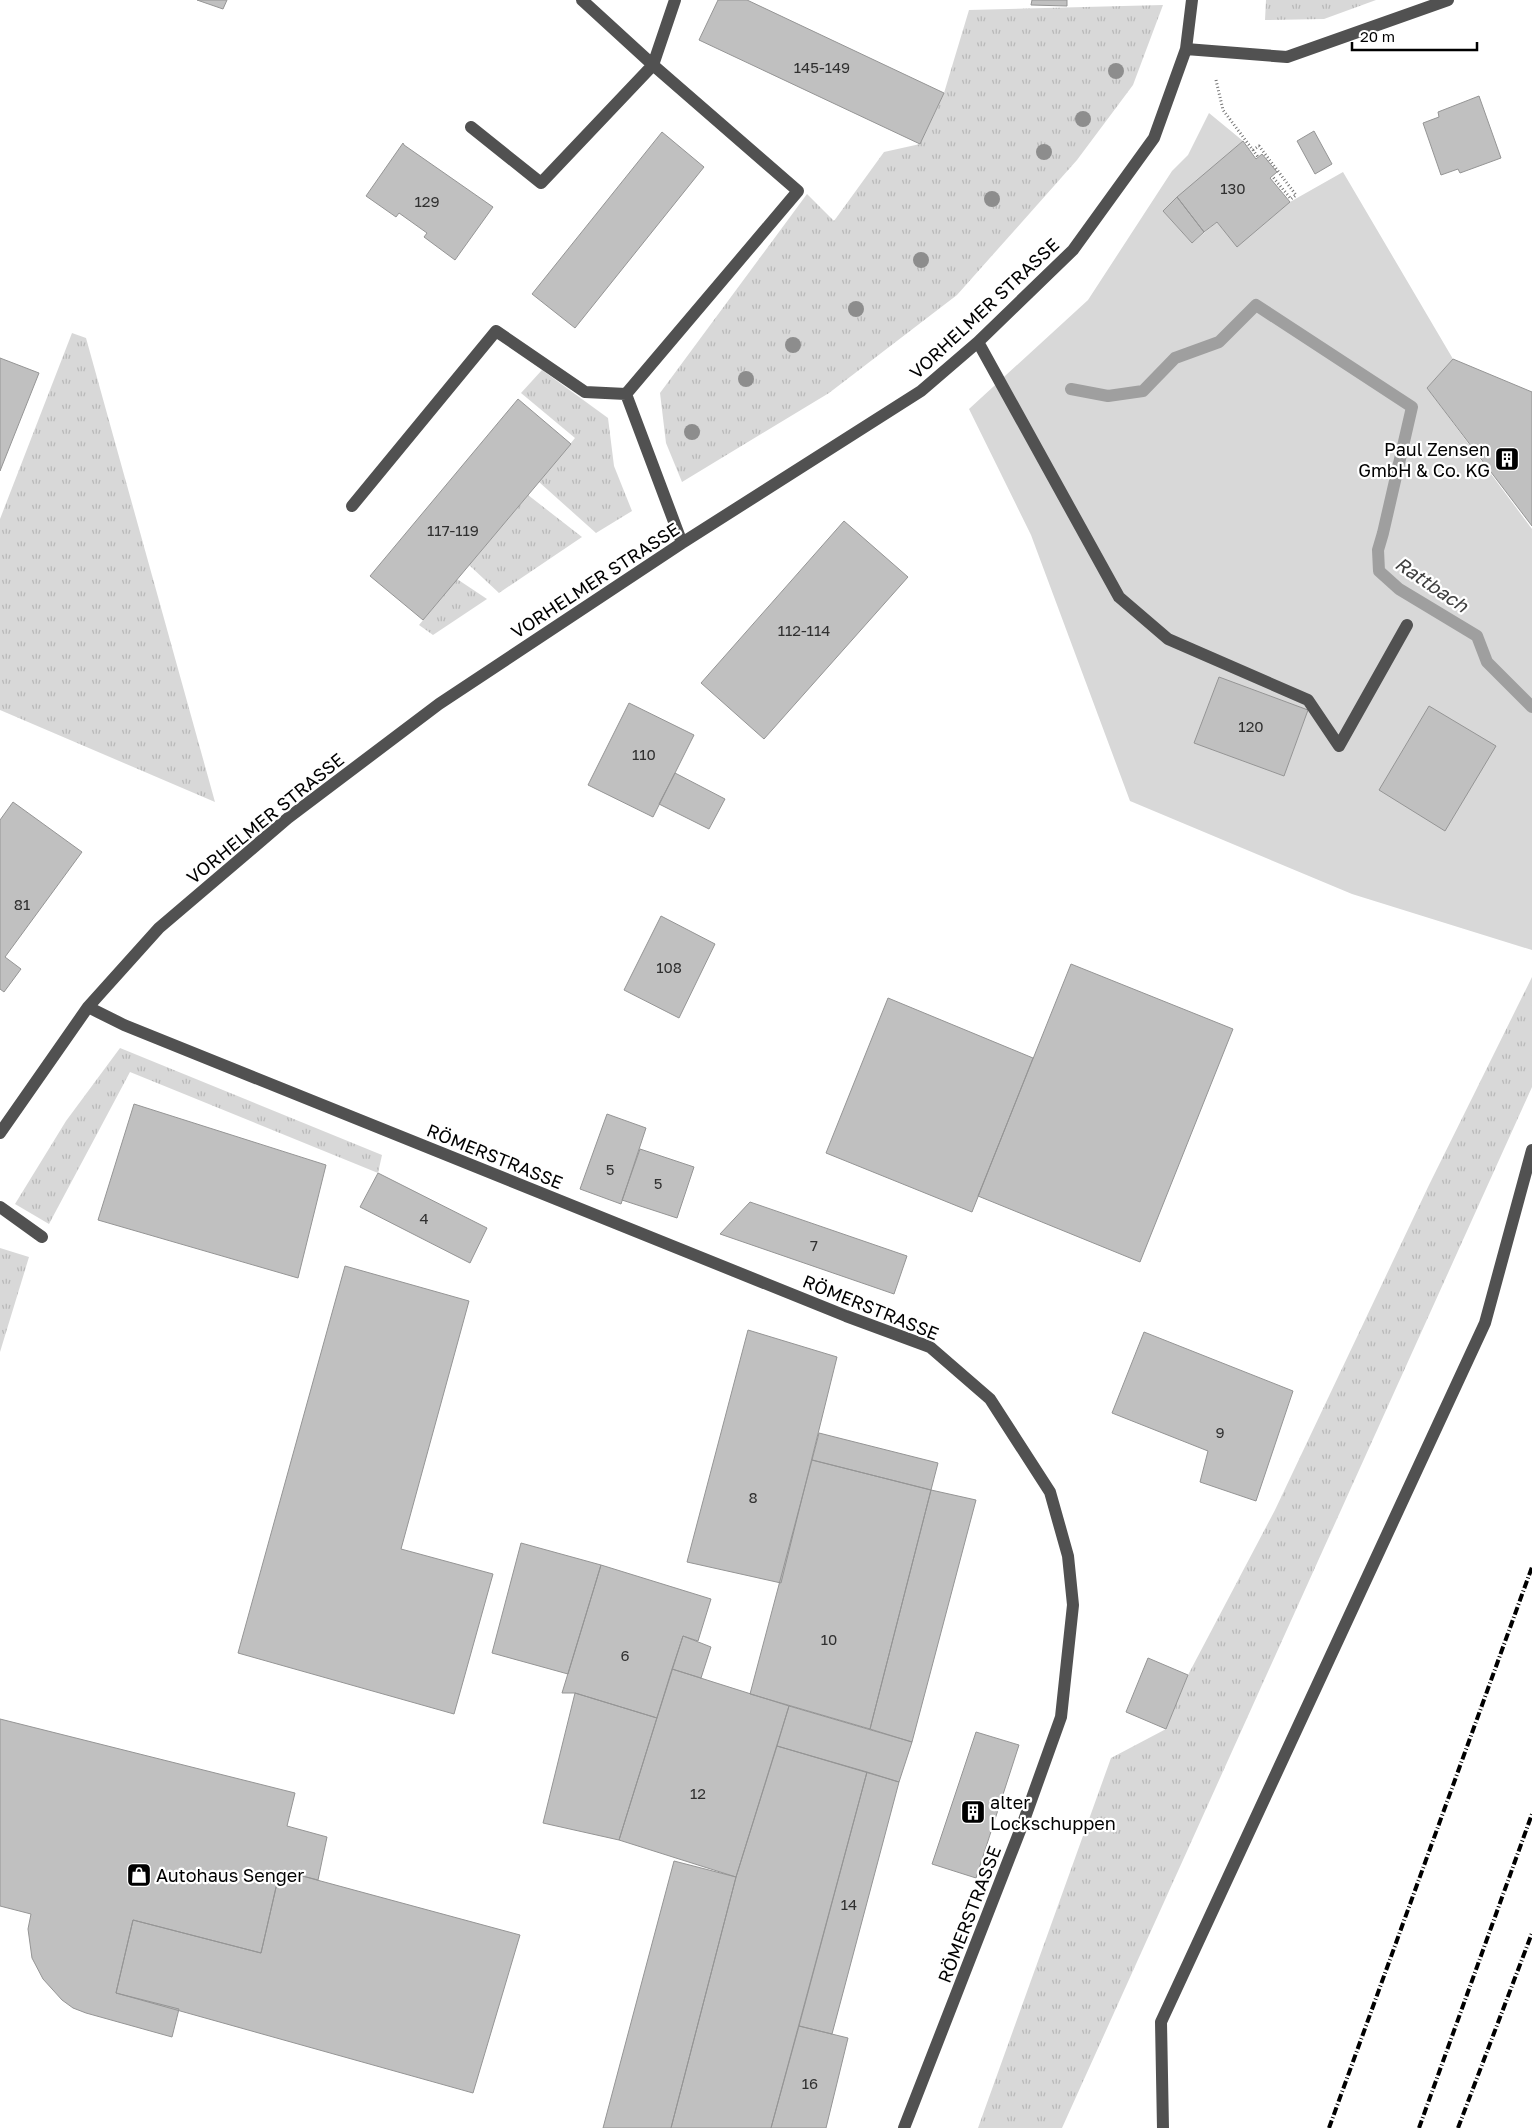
<svg xmlns="http://www.w3.org/2000/svg" width="1532" height="2128" viewBox="0 0 1532 2128" font-family="'Golos Text',sans-serif">
<style>
.grass{fill:url(#grass-tufts)}
.green{fill:#d8d8d8}
.lines{fill:none;stroke-linecap:round;stroke-linejoin:round}
.stream{stroke:#9f9f9f;stroke-width:12}
.building{fill:#c0c0c0;stroke:#959595}
.path{stroke:#737373;stroke-width:3;stroke-dasharray:1 2.5;stroke-linecap:butt}
.minor{stroke:#515151;stroke-width:12}
.rail{stroke:#000;stroke-width:4;stroke-dasharray:8 2.5 1 2.5;stroke-linecap:butt}
.tree{fill:#8d8d8d}
.labels{text-anchor:middle;dominant-baseline:central;stroke-width:4.5;stroke-linejoin:round;paint-order:stroke}
.number-label{font-size:15px;fill:#303030}
.street-label{font-size:18px;fill:#000;stroke:#fff}
.poi-label{font-size:18px;fill:#000;stroke:#fff;text-anchor:start}
.water-label{font-size:19px;font-style:italic;fill:#404040;stroke:#fff}
</style>
<defs>
<pattern id="grass-tufts" width="24" height="20" patternUnits="userSpaceOnUse" patternTransform="scale(1.25)"><rect width="24" height="20" fill="#d8d8d8"/><path d="M3 7l-1-3M5 7V3M7 7l1-3M15 17l-1-3M17 17v-4M19 17l1-3" fill="none" stroke="#b8b8b8"/></pattern>
</defs>
<rect width="100%" height="100%" fill="#fff"/>
<path class="grass" d="M1266,0h110l-52,19 -59,1z
M1163,5l-30,80 -56,75 -120,135 -128,98 -147,89 -16,-39 -6,-50 147,-199 27,27 50,-69 36,-8 24,-51 25,-83z
M72,333l14,5 129,464 -215,-92v-191z
M542,370l66,48 6,48 18,45 -36,22 -57,-51 36,-44 -54,-45z
M528,495l54,42 -83,56 -30,-28z
M457,579l30,20 -54,36 -14,-10z
M1532,977v110l-470,1041h-84l133,-370 55,-29 22,-54 87,-165 154,-325z
M120,1048l262,107 -4,18 -248,-101 -81,152 -34,-20 51,-83z
M0,1248l29,9 -29,95z"/>
<path class="green" d="M1209,113l34,28 -80,70 29,32 25,-21 20,24 53,-44 53,-30 110,187 -26,29 105,141v421l-180,-56 -222,-93 -99,-266 -62,-126 119,-109 84,-129 16,-16z"/>
<g class="lines">
<path class="stream" d="M1071,389l37,7 35,-5 32,-33 44,-16 37,-37 156,102 -29,126 -5,17 1,21 20,18 78,47 10,26 45,45"/>
</g>
<path class="building" d="M197,0h30l-4,9z
M718,0h29l197,93 -24,51 -221,-104z
M1032,0h35v6l-36,-1z
M1479,96l22,62 -41,15 -2,-4 -17,6 -18,-52 16,-6 -1,-5z
M1314,131l18,33 -17,10 -18,-33z
M662,132l42,35 -129,161 -43,-34z
M1243,141l13,18 6,-5 15,18 -7,6 20,24 -53,45 -20,-25 -13,10 -27,-35z
M403,143l1,2 89,62 -38,53 -31,-23 3,-4 -28,-20 -3,4 -30,-21z
M1177,197l27,35 -12,11 -29,-32z
M0,358l39,15 -39,98z
M1453,359l79,33v134l-105,-138z
M518,399l53,45 -148,176 -53,-44z
M844,521l64,56 -144,162 -63,-56z
M1219,677l89,33 -24,66 -90,-33z
M629,703l65,32 -41,82 -65,-32z
M1429,706l67,40 -51,85 -66,-41z
M675,773l50,26 -16,30 -50,-25z
M13,802l69,50 -77,105 16,12 -17,23 -4,-3v-169z
M661,916l54,28 -36,74 -55,-28z
M1071,964l162,65 -93,233 -162,-66z
M888,998l145,60 -61,154 -146,-59z
M134,1104l192,61 -28,113 -200,-58z
M607,1114l39,14 -25,76 -41,-15z
M640,1149l54,18 -17,51 -55,-18z
M378,1173l109,55 -17,35 -110,-56z
M750,1202l157,54 -13,38 -174,-60z
M345,1266l124,35 -68,248 92,25 -39,140 -216,-61z
M748,1330l89,27 -56,226 -94,-21z
M1144,1332l149,59 -37,110 -56,-19 8,-31 -96,-38z
M819,1433l119,30 -7,27 -119,-30z
M812,1460l119,30 -61,239 -120,-35z
M931,1490l45,10 -64,242 -42,-13z
M521,1543l80,22 -33,109 -76,-21z
M601,1565l110,34 -13,42 -15,-5 -26,82 -82,-25h-13z
M683,1636l28,11 -10,31 -29,-9z
M1148,1658l40,17 -22,54 -40,-17z
M672,1669l117,37 -53,171 -117,-37z
M575,1693l82,25 -38,122 -76,-17z
M789,1706l123,36 -13,40 -122,-36z
M0,1719l295,74 -8,33 40,11 -9,43 -38,-10 -19,83 -128,-33 -17,73 63,16 -7,28 -86,-24 -13,-5 -11,-8 -19,-21 -11,-21 -4,-29 3,-15 -31,-8z
M976,1732l43,13 -43,133 -44,-14z
M777,1746l90,26 -96,356h-100l65,-251z
M867,1772l32,10 -67,252 -33,-8z
M674,1861l62,16 -65,251h-68z
M280,1870l240,65 -47,158 -357,-100 17,-73 128,33z
M799,2026l49,12 -22,90h-55z"/>
<g class="lines">
<path class="path" d="M1216,80l7,30 35,47
M1253,150l6,-4 37,49 -5,4 -19,-23"/>
<path class="minor" d="M582,0l71,65 22,-65
M1186,49l101,8 161,-57
M471,127l70,56 112,-118 145,126 -172,203 56,149
M978,342l141,255 49,42 140,61 31,46 68,-121
M352,506l144,-175 89,61 41,2
M88,1007l36,18 722,291 84,31 60,52 60,93 18,64 5,49 -12,112 -38,106 -119,305
M0,1133l88,-126 71,-79 129,-110 151,-114 243,-161 239,-152 57,-49 95,-92 81,-112 32,-89 6,-49
M0,1207l42,30
M1163,2128l-2,-106 324,-699 47,-173"/>
<path class="rail" d="M1329,2128l203,-561
M1419,2128l113,-314
M1458,2128l74,-195"/>
</g>
<g class="tree">
<circle cx="1116" cy="71" r="8"/>
<circle cx="1083" cy="119" r="8"/>
<circle cx="1044" cy="152" r="8"/>
<circle cx="992" cy="199" r="8"/>
<circle cx="921" cy="260" r="8"/>
<circle cx="856" cy="309" r="8"/>
<circle cx="793" cy="345" r="8"/>
<circle cx="746" cy="379" r="8"/>
<circle cx="692" cy="432" r="8"/>
</g>
<defs>
<symbol id="building-square" viewBox="-11 -11 22 22"><rect x="-9" y="-9" width="18" height="18" rx="4" fill="#000" stroke="#fff"/><path d="M-4-6H4V6H1V3H-1V6H-4ZM-2.5-4.3h1.7v1.8h-1.7ZM.8-4.3h1.7v1.8H.8ZM-2.5-1h1.7V.8h-1.7ZM.8-1h1.7V.8H.8Z" fill="#fff"/></symbol>
<symbol id="shop-square" viewBox="-11 -11 22 22"><rect x="-9" y="-9" width="18" height="18" rx="4" fill="#000" stroke="#fff"/><path d="M-5-2.5h2.3a2.7 3.5 0 0 1 5.4 0H5L5.5 6h-11ZM-1.5-2.5h3a1.5 2.3 0 0 0-3 0Z" fill="#fff"/></symbol>
</defs>
<g fill-rule="evenodd">
<use href="#building-square" x="1493" y="445" width="28" height="28"/>
<use href="#building-square" x="959" y="1798" width="28" height="28"/>
<use href="#shop-square" x="125" y="1861" width="28" height="28"/>
</g>
<g class="labels">
<g class="number-label">
<text x="822" y="67">145-149</text>
<text x="1233" y="188">130</text>
<text x="427" y="201">129</text>
<text x="453" y="530">117-119</text>
<text x="804" y="630">112-114</text>
<text x="1251" y="726">120</text>
<text x="644" y="754">110</text>
<text x="22" y="904">81</text>
<text x="669" y="967">108</text>
<text x="610" y="1169">5</text>
<text x="658" y="1183">5</text>
<text x="424" y="1218">4</text>
<text x="814" y="1245">7</text>
<text x="1220" y="1432">9</text>
<text x="753" y="1497">8</text>
<text x="829" y="1639">10</text>
<text x="625" y="1655">6</text>
<text x="698" y="1793">12</text>
<text x="849" y="1904">14</text>
<text x="810" y="2083">16</text>
</g>
<g class="street-label">
<text transform="translate(984 308) rotate(-43)">VORHELMER STRASSE</text>
<text transform="translate(595 580) rotate(-33)">VORHELMER STRASSE</text>
<text transform="translate(265 818) rotate(-39)">VORHELMER STRASSE</text>
<text transform="translate(495 1156) rotate(22)">RÖMERSTRASSE</text>
<text transform="translate(871 1307) rotate(22)">RÖMERSTRASSE</text>
<text transform="translate(969 1914) rotate(-69)">RÖMERSTRASSE</text>
</g>
<g class="poi-label">
<text x="1490" y="449" text-anchor="end">Paul Zensen<tspan x="1490" dy="21">GmbH &amp; Co. KG</tspan></text>
<text x="990" y="1802">alter<tspan x="990" dy="21">Lockschuppen</tspan></text>
<text x="156" y="1875">Autohaus Senger</text>
</g>
<g class="water-label">
<text transform="translate(1432 584) rotate(34)">Rattbach</text>
</g>
</g>
<path d="M1352 42v8h125v-8" fill="none" stroke="#000000" stroke-width="2.5"/>
<text x="1360" y="42" font-size="15" fill="#000000" stroke="#ffffff" stroke-width="4" paint-order="stroke">20 m</text>
</svg>
